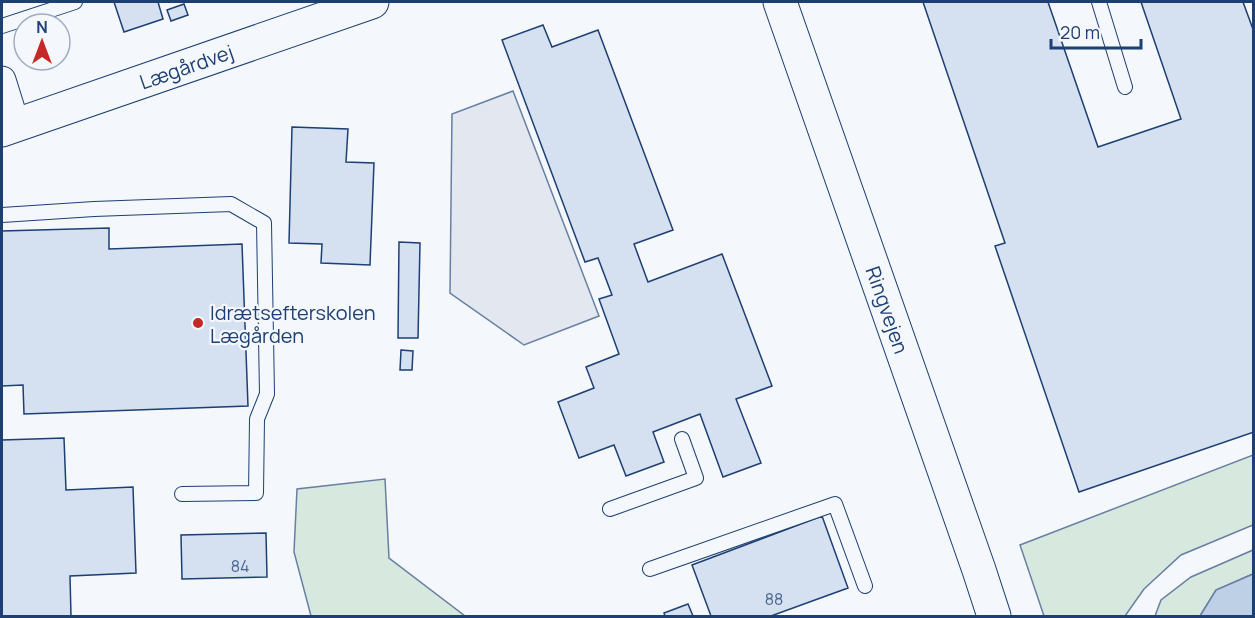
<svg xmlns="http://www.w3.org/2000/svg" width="1255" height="618" viewBox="0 0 1255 618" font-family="Manrope,sans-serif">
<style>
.green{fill:#d7e8df;stroke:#687fa3;stroke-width:1.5}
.parking{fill:#e3e8f0;stroke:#687fa3;stroke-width:1.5}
.water{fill:#bed0e5;stroke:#687fa3;stroke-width:1.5}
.building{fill:#d5e0f0;stroke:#1d3f73;stroke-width:1.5}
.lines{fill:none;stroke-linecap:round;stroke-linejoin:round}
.lane-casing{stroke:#1d3f73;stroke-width:16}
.street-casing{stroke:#1d3f73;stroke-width:29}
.secondary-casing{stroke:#1d3f73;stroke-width:35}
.primary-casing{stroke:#1d3f73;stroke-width:35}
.lane{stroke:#f4f7fb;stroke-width:14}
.street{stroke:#f4f7fb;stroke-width:27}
.secondary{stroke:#f4f7fb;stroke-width:33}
.primary{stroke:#f4f7fb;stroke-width:33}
.poi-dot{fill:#c62828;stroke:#f4f7fb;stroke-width:2}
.labels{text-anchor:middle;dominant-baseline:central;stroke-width:4.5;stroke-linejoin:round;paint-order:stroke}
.number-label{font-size:16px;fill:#4b6792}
.street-label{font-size:20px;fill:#1d3f73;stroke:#f4f7fb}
.poi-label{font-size:20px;fill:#1d3f73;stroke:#f4f7fb;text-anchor:start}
</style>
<rect width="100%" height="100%" fill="#f4f7fb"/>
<path class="green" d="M1253,455v70l-72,30 -37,34 -19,27h-81l-24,-71z
M385,479l4,79 76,58h-154l-17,-64 3,-63z
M1253,550v24l-37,16 -16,26h-45l6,-16 30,-23z"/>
<path class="parking" d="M513,91l86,225 -75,29 -74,-52 2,-179z"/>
<path class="water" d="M1253,574v42h-53l16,-26z"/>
<path class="building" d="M114,2h44l5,17 -39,13z
M923,2h125l50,145 83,-28 -40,-117h102l11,30v400l-175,60 -84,-246 10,-3z
M184,4l4,11 -17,6 -4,-11z
M543,25l9,22 46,-17 75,200 -39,14 14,38 74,-28 50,132 -36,13 25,64 -38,14 -23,-63 -47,18 11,30 -38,14 -12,-31 -35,13 -21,-56 36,-14 -8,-21 33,-13 -20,-55 13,-4 -14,-37 -13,4 -83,-222z
M292,127l56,2 -2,33 28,1 -4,102 -49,-2 1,-19 -33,-1z
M109,228v21l133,-5 6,162 -224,8 -1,-29 -21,1v-155z
M399,242l21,1 -2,95h-20z
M401,350l12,1 -1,19h-12z
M64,438l2,52 67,-3 3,86 -66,3 1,40h-69v-176z
M822,516l26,72 -77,28h-60l-19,-51z
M266,533l1,44 -85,2 -1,-44z
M688,604l5,12h-28l-1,-3z"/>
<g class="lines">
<defs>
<path id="lane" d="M1099,2l26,85
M2,26l73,-24
M2,215l92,-6 137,-5 33,19 3,171 -10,25 -1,74 -74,1
M610,509l86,-31 -14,-39
M650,569l185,-65 30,82"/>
<path id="street" d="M2,80l14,45"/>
<g id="secondary">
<path id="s1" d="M2,130l370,-128"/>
</g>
<g id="primary">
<path id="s2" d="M780,2l199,568 15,46"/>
</g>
</defs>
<use href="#lane" class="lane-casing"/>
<use href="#street" class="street-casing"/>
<use href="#secondary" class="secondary-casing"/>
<use href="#primary" class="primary-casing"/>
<use href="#lane" class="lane"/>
<use href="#street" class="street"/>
<use href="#secondary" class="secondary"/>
<use href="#primary" class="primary"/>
</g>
<circle class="poi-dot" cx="198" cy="323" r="6"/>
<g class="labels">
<g class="number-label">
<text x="240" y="566">84</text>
<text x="774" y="599">88</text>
</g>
<g class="street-label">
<text stroke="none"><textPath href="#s1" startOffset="195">Lægårdvej</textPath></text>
<text stroke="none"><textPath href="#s2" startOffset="326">Ringvejen</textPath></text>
</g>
<g class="poi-label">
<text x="210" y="312">Idrætsefterskolen<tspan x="210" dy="23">Lægården</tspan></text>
</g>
</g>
<rect width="1255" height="618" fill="none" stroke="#1d3f73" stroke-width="6"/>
<g transform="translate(42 42)"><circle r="28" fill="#f4f7fb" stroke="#9eadc5" stroke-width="1.5"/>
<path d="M0-4.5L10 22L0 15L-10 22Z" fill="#c62828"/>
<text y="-9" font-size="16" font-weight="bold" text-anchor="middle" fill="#1d3f73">N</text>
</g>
<path d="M1051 39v9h90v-9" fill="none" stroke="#1d3f73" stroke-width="3"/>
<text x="1060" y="39" font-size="18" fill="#1d3f73" stroke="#f4f7fb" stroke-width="4.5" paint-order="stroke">20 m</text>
</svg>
